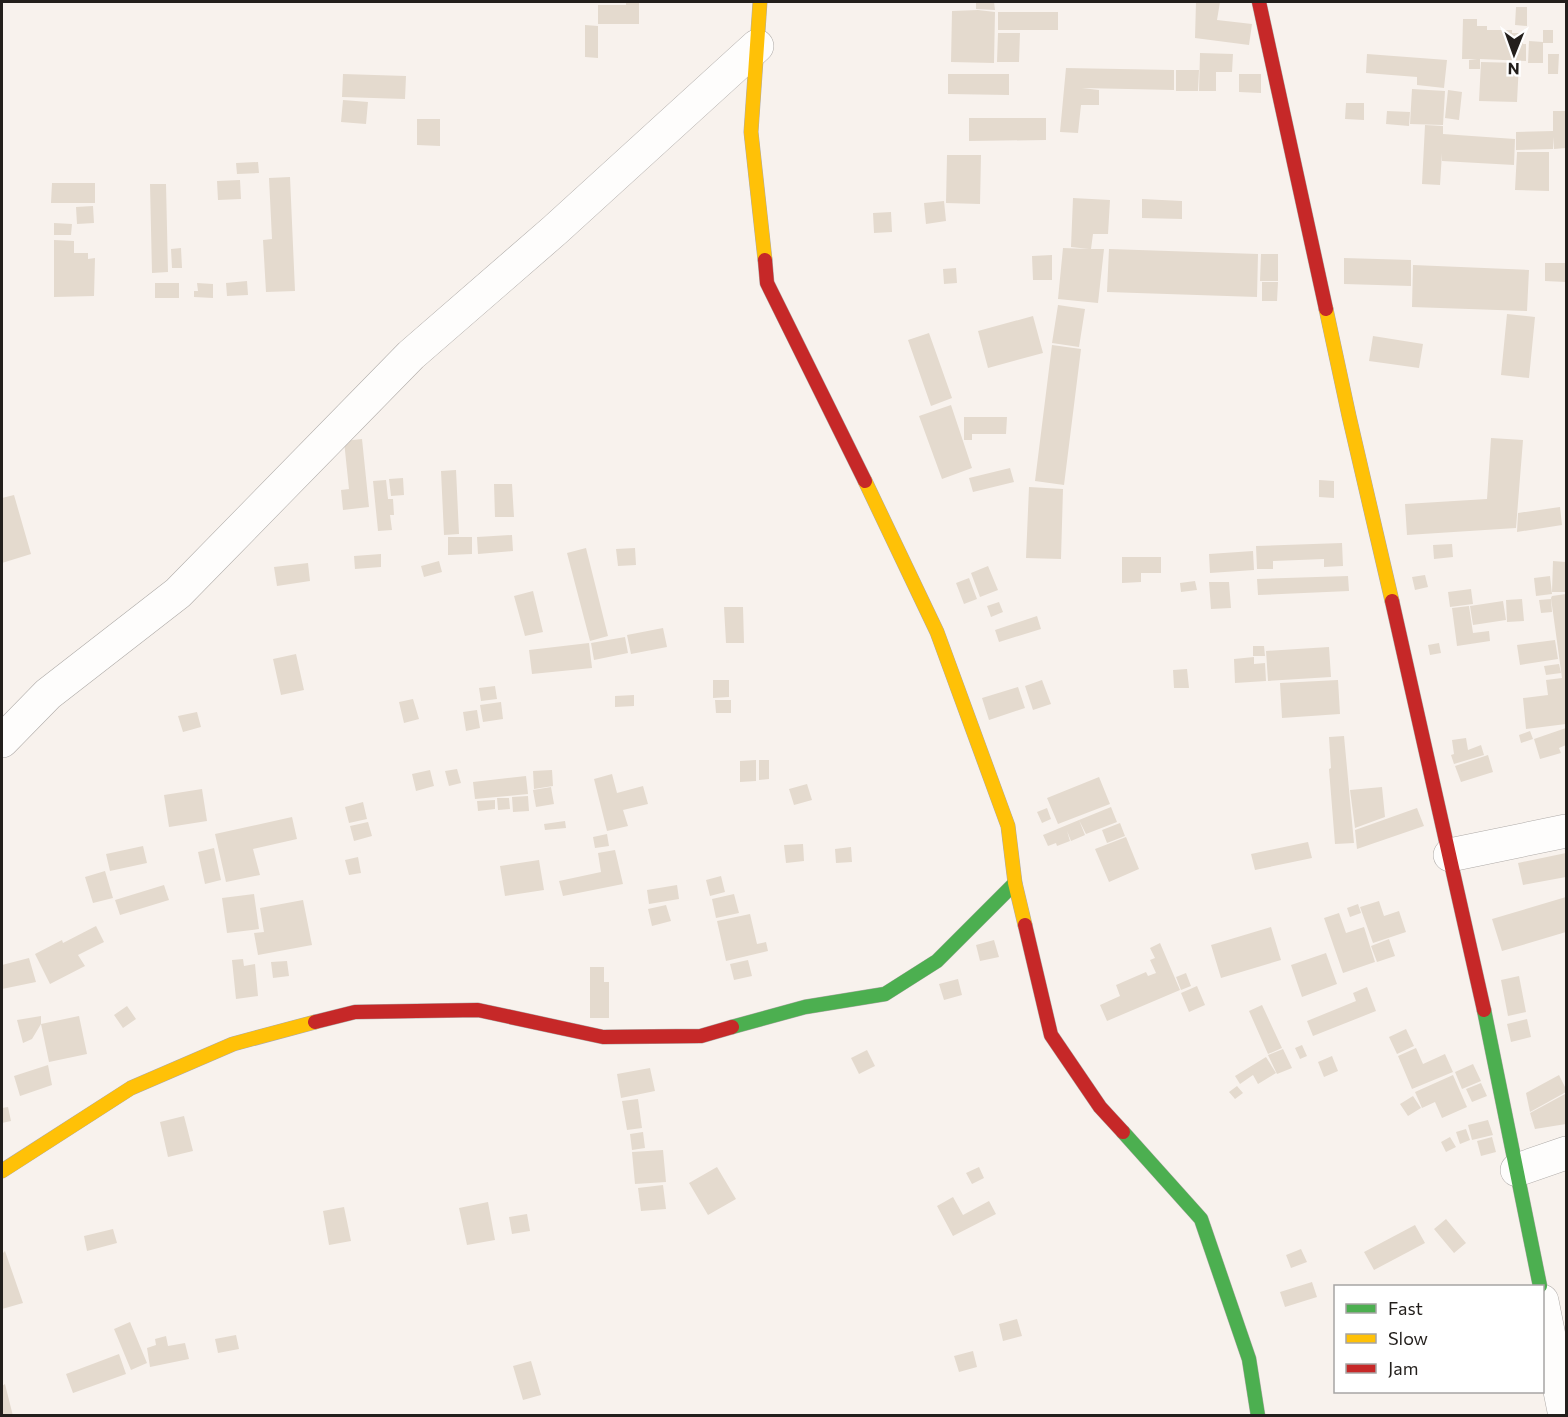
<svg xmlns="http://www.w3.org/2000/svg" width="1568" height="1417" viewBox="0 0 1568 1417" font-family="Commissioner,sans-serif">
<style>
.building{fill:#e4dace}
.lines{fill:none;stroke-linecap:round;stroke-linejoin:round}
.street-casing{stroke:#aeaaa7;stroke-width:34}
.fast-casing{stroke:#aeaaa7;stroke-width:15}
.slow-casing{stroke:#aeaaa7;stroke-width:15}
.jam-casing{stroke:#aeaaa7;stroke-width:15}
.street{stroke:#fefdfc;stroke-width:33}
.fast{stroke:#4caf50;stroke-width:14}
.slow{stroke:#ffc107;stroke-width:14}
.jam{stroke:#c62828;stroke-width:14}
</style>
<rect width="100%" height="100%" fill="#f8f2ed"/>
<path class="building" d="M626,2h13v22h-41v-19h28z
M976,2h18l1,8 -19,-1z
M1196,2h24l-3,18 35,4 -3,21 -54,-7z
M1516,7h11v19l-12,-1z
M978,10l17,2 -1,51 -43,-1 1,-51z
M998,12h60v18h-60z
M1463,19h14v7h10v4h25v3h11v11h3v17l-46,-2v10h-11v-9l8,-1h-15z
M585,25l13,1v32l-13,-1z
M1543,30h10v13h-10z
M998,33h22l-1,29h-22z
M1529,41l14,1v21h-15z
M1200,53l33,1 -1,18h-16v19h-17z
M1367,54l80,6 -3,28 -27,-3v-8l-51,-4z
M1548,54h11l-1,20h-10z
M1481,62l38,1 -2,39 -38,-1z
M1066,68l108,2v20l-92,-2 17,2v15h-18l-3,28 -18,-1z
M1176,70h23l-1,21h-22z
M343,74l63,2 -1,23 -63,-2z
M948,74h61v21l-61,-1z
M1239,74h22v19l-22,-1z
M1412,89l33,2 -2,34 -33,-1z
M1448,90l14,2 -3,28 -14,-2z
M343,100l25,2 -2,22 -25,-2z
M1346,103h18v17l-19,-1z
M1387,111l23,1 -1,14 -23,-2z
M1553,111h13v37l-12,1 -1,-12v12l-37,1v-18l37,-1z
M969,118h77v22l-77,1z
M417,119h23v27l-23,-1z
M1425,125l18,1v8l72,5 -1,26 -72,-4v-8l-2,32 -18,-1z
M1517,152h32v39l-34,-1z
M947,155h34l-1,49 -34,-1z
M258,162l1,11 -22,1 -1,-11z
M290,177l5,114 -29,1 -3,-52 9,-1 -3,-61z
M240,180l1,19 -23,1 -1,-19z
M52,183h43v20h-44z
M150,184h16l2,88 -16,1z
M1073,198l37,2 -2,34h-15l-2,15h13l-6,54 -40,-4 5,-51 26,1 -18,-2z
M1142,199l40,2v18l-40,-1z
M944,201l2,20 -20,3 -2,-21z
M93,206l1,17 -17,1 -1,-17z
M891,212l1,20 -18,1 -1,-20z
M54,223l18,1 -1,11h-17z
M54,240l20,1v12h14v6l7,-1 -1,38 -40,1z
M181,248l1,20h-10l-1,-19z
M1109,249l149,5 -1,43 -150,-5z
M1261,254h17v27h-18z
M1052,255v25h-19l-1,-24z
M1344,258l67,2v26l-67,-2z
M1545,263h21v19l-21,-1z
M1413,265l116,5 -2,41 -115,-4z
M956,268l1,15 -13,1 -1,-15z
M247,281l1,14 -21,1 -1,-13z
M1262,282h16l-1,19h-15z
M155,283h24v15h-24z
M197,283l16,1v14l-19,-1v-6h4z
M1058,305l27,4 -6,38 -27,-4z
M1507,314l28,3 -6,61 -28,-3z
M1033,316l10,37 -55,15 -10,-37z
M929,333l23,65 -21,8 -23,-66z
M1373,336l50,8 -4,24 -50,-7z
M1052,345l29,4 -17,136 -29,-4z
M951,405l21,63 -30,11 -23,-63z
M964,417h43l-1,17h-34v6h-8z
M1491,438l32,2 -7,88 -109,7 -2,-31 82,-5z
M362,439l7,68 -26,3 -2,-20 8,-1 -5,-48z
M1010,468l4,14 -41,10 -4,-14z
M456,470l3,64 -15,1 -3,-64z
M403,478l1,17 -13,1 -2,-17z
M386,480l2,19h5l1,16h-4l2,15 -14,1 -5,-50z
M1319,480l15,1v17l-15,-1z
M494,484h18l2,33h-19z
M1029,487l34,2 -2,70 -35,-1z
M14,495l17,59 -29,9v-65z
M1560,507l2,18 -45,7 1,-19z
M512,535l1,16 -35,3 -1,-17z
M448,537h24v17l-24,1z
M1342,543l1,23 -19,1v-8l-51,2v8h-16l-1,-23z
M1452,544l1,13 -19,2 -1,-14z
M586,548l22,88 -18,5 -23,-88z
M635,548l1,17 -18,1 -2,-17z
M1253,551l1,19 -44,3 -1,-19z
M381,554v13l-26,2 -1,-13z
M1122,557h39v16h-20v9l-19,1z
M439,561l3,11 -18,5 -3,-11z
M1553,561l13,1v30h-14z
M308,563l2,18 -33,5 -3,-19z
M988,566l10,24 -18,7 -9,-24z
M1425,575l3,12 -13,3 -3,-13z
M1348,576l1,15 -91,4 -1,-16z
M1550,576l2,18 -16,2 -2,-18z
M969,578l8,21 -13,5 -8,-21z
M1195,581l2,9 -16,2 -1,-9z
M1209,582h20l2,26 -20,1z
M1471,589l2,15 -23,3 -2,-15z
M533,591l10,41 -18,4 -11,-40z
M1566,594v83h-1l1,47 -40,5 -3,-31 25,-3 -2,-15 16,-2 -11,-80 1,-2z
M1522,599l2,22 -17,1 -1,-22z
M1551,599l1,13 -11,1 -2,-13z
M1503,601l3,19 -33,5 -3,-19z
M999,602l4,10 -12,5 -4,-11z
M1469,606l4,27 16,-2 1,10 -33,5 -5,-38z
M724,607h19l1,36h-18z
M1037,616l4,13 -42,13 -4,-12z
M663,628l4,19 -36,7 -4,-19z
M625,637l3,16 -34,7 -3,-17z
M1555,640l3,19 -38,6 -3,-20z
M589,643l3,25 -60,6 -3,-24z
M1439,643l2,10 -11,2 -2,-10z
M1253,646h11l1,10h-12z
M1329,647l2,30 -63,4 -2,-30z
M296,654l8,36 -23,5 -8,-36z
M1254,657v7l11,-1 1,18 -31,2 -1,-24z
M1559,664l2,9 -15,2 -2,-9z
M1187,669l2,19h-15l-1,-18z
M713,680h16v17l-16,1z
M1042,680l9,24 -18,6 -8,-24z
M1338,680l2,34 -58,4 -2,-35z
M495,686l2,13 -16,2 -2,-13z
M1018,687l7,21 -36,12 -7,-22z
M634,695v11l-19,1v-11z
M413,699l6,20 -15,4 -5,-21z
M715,700h16v13h-15z
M501,702l2,17 -20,3 -3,-17z
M477,710l3,18 -14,3 -3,-19z
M197,712l4,15 -18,5 -5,-16z
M1566,728v17l-7,3 2,5 -21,6 -6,-20z
M1530,731l3,8 -12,4 -2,-8z
M1344,736l10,107 -19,1 -6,-75 2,-1 -2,-31z
M1466,738l2,12 13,-5 3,10 -30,9 -3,-9 3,-1 -2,-14z
M1488,755l5,17 -32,10 -6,-16z
M756,760v21l-16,1v-21z
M759,760h10v19l-10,1z
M457,769l4,14 -12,3 -4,-15z
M430,770l4,16 -18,5 -4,-17z
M552,770l1,16 -19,3 -1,-18z
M612,774l5,19 26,-7 5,18 -25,6 5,16 -21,5 -13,-52z
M526,776l2,18 -53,5 -2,-17z
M1099,777l11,27 -52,20 -11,-26z
M807,784l5,16 -18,5 -5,-16z
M551,787l3,17 -18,3 -3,-17z
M1382,787l3,30 -30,11 -5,-38z
M202,789l5,32 -38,6 -5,-32z
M528,796l1,15 -16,1 -1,-15z
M497,798h12l1,11 -12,1z
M495,800v9l-17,2 -1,-10z
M363,802l4,17 -18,4 -4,-16z
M1111,807l6,15 -31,12 -7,-14z
M1047,808l4,11 -9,4 -5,-11z
M1417,808l7,18 -67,23 -2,-19z
M292,817l5,22 -44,10 7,26 -34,7 -11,-48z
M1079,820l6,15 -14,6 -4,-10 3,10 -13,5 -1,-3 -8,3 -5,-11z
M565,821l1,7 -21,2 -1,-6z
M368,822l4,14 -18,5 -4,-15z
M1120,823l5,13 -18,7 -5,-13z
M607,834l2,12 -14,2 -2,-11z
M1126,837l13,32 -30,13 -14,-33z
M1308,842l4,16 -57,12 -4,-16z
M803,844l1,17 -18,2 -2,-18z
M143,846l4,17 -37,8 -4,-17z
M851,847l1,15 -16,1 -1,-14z
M214,848l7,32 -16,4 -7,-32z
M615,850l8,34 -60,12 -4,-15 42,-9 -3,-19z
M1566,853v24l-43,8 -5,-22z
M358,857l3,16 -12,2 -4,-15z
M539,860l5,30 -39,6 -5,-30z
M105,871l8,27 -20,5 -8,-26z
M721,876l4,16 -15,4 -4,-16z
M164,885l5,15 -49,15 -5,-15z
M677,885l2,14 -30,5 -2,-14z
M254,894l5,35 -32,4 -5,-35z
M734,894l5,19 -23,5 -4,-19z
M1566,897v35l-64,19 -10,-32z
M303,900l9,45 -54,10 -4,-22 10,-1 -4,-24z
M1379,901l5,15 15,-5 7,21 -33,11 -13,-36z
M1358,904l3,9 -11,4 -3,-9z
M666,905l5,16 -19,5 -4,-17z
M1339,913l7,20 18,-6 11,35 -32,11 -19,-55z
M750,914l7,30 9,-2 2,9 -42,10 -9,-40z
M96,926l8,16 -26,13 7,11 -35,18 -15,-30 27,-14 1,3z
M1271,927l10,33 -60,18 -10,-33z
M1389,939l6,17 -18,6 -6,-16z
M994,940l5,17 -19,4 -4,-16z
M1160,943l20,47 -73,31 -7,-16 20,-9 -4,-11 30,-13 2,4 8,-3 -6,-13 5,-2 -5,-10z
M1326,953l11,31 -35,13 -11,-32z
M29,958l7,24 -34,7v-24z
M243,959l1,7 11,-2 3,32 -22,3 -4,-39z
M748,960l4,16 -18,4 -4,-16z
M287,961l2,15 -16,2 -2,-16z
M590,967h14v15h5v36h-19z
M1186,973l5,13 -10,4 -5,-13z
M1519,976l7,36 -18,4 -7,-36z
M958,979l4,16 -18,5 -5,-16z
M1197,986l8,19 -16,7 -8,-19z
M1367,987l9,24 -63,25 -6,-15 49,-20 -3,-8z
M1262,1005l20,43 -14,6 -19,-43z
M127,1006l9,13 -13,9 -9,-13z
M41,1016v8l-9,15 -9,4 -6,-23z
M79,1016l8,38 -38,8 -8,-38z
M1527,1019l4,18 -20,5 -4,-18z
M1406,1029l8,17 -17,8 -8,-17z
M1302,1045l5,11 -7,3 -5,-11z
M1416,1048l7,16 22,-10 8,18 -41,17 -14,-33z
M1283,1049l9,19 -15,6 -9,-19z
M867,1050l8,16 -16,8 -8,-16z
M1332,1056l6,15 -14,6 -6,-15z
M1266,1057l10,16 -18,11 -5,-9 -13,9 -5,-8z
M1473,1064l8,17 -19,8 -7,-17z
M48,1065l4,20 -32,11 -6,-20z
M650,1068l5,23 -34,7 -4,-24z
M1453,1075l14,32 -25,11 -7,-16 -13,6 -7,-16z
M1559,1075l7,14v3l-36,20 -4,-19z
M1481,1083l6,13 -15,6 -6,-13z
M1237,1086l6,7 -8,6 -6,-7z
M1565,1094l1,30 -31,5 -5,-16z
M1413,1096l8,12 -13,8 -8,-12z
M638,1099l4,29 -15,2 -5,-29z
M8,1107l3,14 -9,2v-15z
M184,1116l9,35 -25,6 -8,-35z
M1488,1120l5,15 -21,5 -4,-15z
M1466,1129l4,11 -10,4 -4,-12z
M643,1132l2,16 -13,2 -2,-16z
M1450,1137l6,10 -10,5 -5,-10z
M1492,1137l4,15 -15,4 -4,-15z
M663,1150l3,32 -31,2 -3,-32z
M717,1167l19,32 -28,16 -19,-32z
M979,1167l5,11 -12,6 -6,-11z
M663,1185l3,24 -25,2 -3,-23z
M953,1197l10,18 26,-14 7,13 -43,22 -16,-30z
M488,1202l7,38 -28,5 -8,-37z
M344,1207l7,34 -22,4 -6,-34z
M527,1214l3,17 -18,3 -3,-17z
M1446,1219l20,24 -12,10 -20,-24z
M1415,1225l10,18 -51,27 -10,-18z
M113,1229l4,14 -30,8 -3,-15z
M1301,1249l6,13 -16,6 -5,-13z
M5,1251l18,52 -21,6v-55z
M1312,1282l5,15 -32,10 -5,-15z
M1017,1319l5,17 -19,5 -4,-17z
M130,1322l17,41 -16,7 -17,-41z
M236,1335l3,14 -21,4 -3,-14z
M166,1336l2,10 17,-3 4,16 -39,8 -3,-19 9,-3 -1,-6z
M973,1351l4,16 -18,5 -5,-16z
M119,1354l7,20 -53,19 -7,-19z
M531,1361l10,34 -18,5 -10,-34z
M5,1384l8,32h-11v-30z"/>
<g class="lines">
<defs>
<path id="street" d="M2,741l46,-47 130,-101 233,-238 144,-125 202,-184
M1450,855l116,-24
M1517,1170l49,-17
M1542,1301l23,115"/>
<path id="fast" d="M1484,1010l56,276
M732,1027l73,-20 80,-13 52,-33 78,-78
M1123,1132l78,87 48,140 9,57"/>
<path id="slow" d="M760,2l-9,130 14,128
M1326,309l23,107 43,185
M865,481l72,151 71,194 7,57 10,42
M2,1171l129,-83 102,-44 82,-22"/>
<path id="jam" d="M1259,2l67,307
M765,260l2,23 98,198
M1392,601l92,409
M1025,925l26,110 49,72 23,25
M315,1022l40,-10 123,-2 125,27 98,-1 31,-9"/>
</defs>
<use href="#street" class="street-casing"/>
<use href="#fast" class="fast-casing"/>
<use href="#slow" class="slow-casing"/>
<use href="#jam" class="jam-casing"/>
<use href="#street" class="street"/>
<use href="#fast" class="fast"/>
<use href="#slow" class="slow"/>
<use href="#jam" class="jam"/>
</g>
<rect width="1568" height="1417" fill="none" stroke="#231f1c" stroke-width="6"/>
<rect x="1334" y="1285" width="210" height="108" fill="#ffffff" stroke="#a7a5a4" stroke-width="1.5"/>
<rect x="1346" y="1304" width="30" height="9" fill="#4caf50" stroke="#a7a5a4" stroke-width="1.5"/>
<text x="1388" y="1315" font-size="18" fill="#231f1c">Fast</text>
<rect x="1346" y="1334" width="30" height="9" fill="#ffc107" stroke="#a7a5a4" stroke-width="1.5"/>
<text x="1388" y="1345" font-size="18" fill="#231f1c">Slow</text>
<rect x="1346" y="1364" width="30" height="9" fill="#c62828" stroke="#a7a5a4" stroke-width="1.5"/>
<text x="1388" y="1375" font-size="18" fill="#231f1c">Jam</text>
<g transform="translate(1514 54) rotate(181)" stroke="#ffffff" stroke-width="4.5" paint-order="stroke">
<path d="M0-4.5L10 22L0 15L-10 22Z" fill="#231f1c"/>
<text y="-9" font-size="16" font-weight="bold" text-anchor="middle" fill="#231f1c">N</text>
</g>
</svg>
